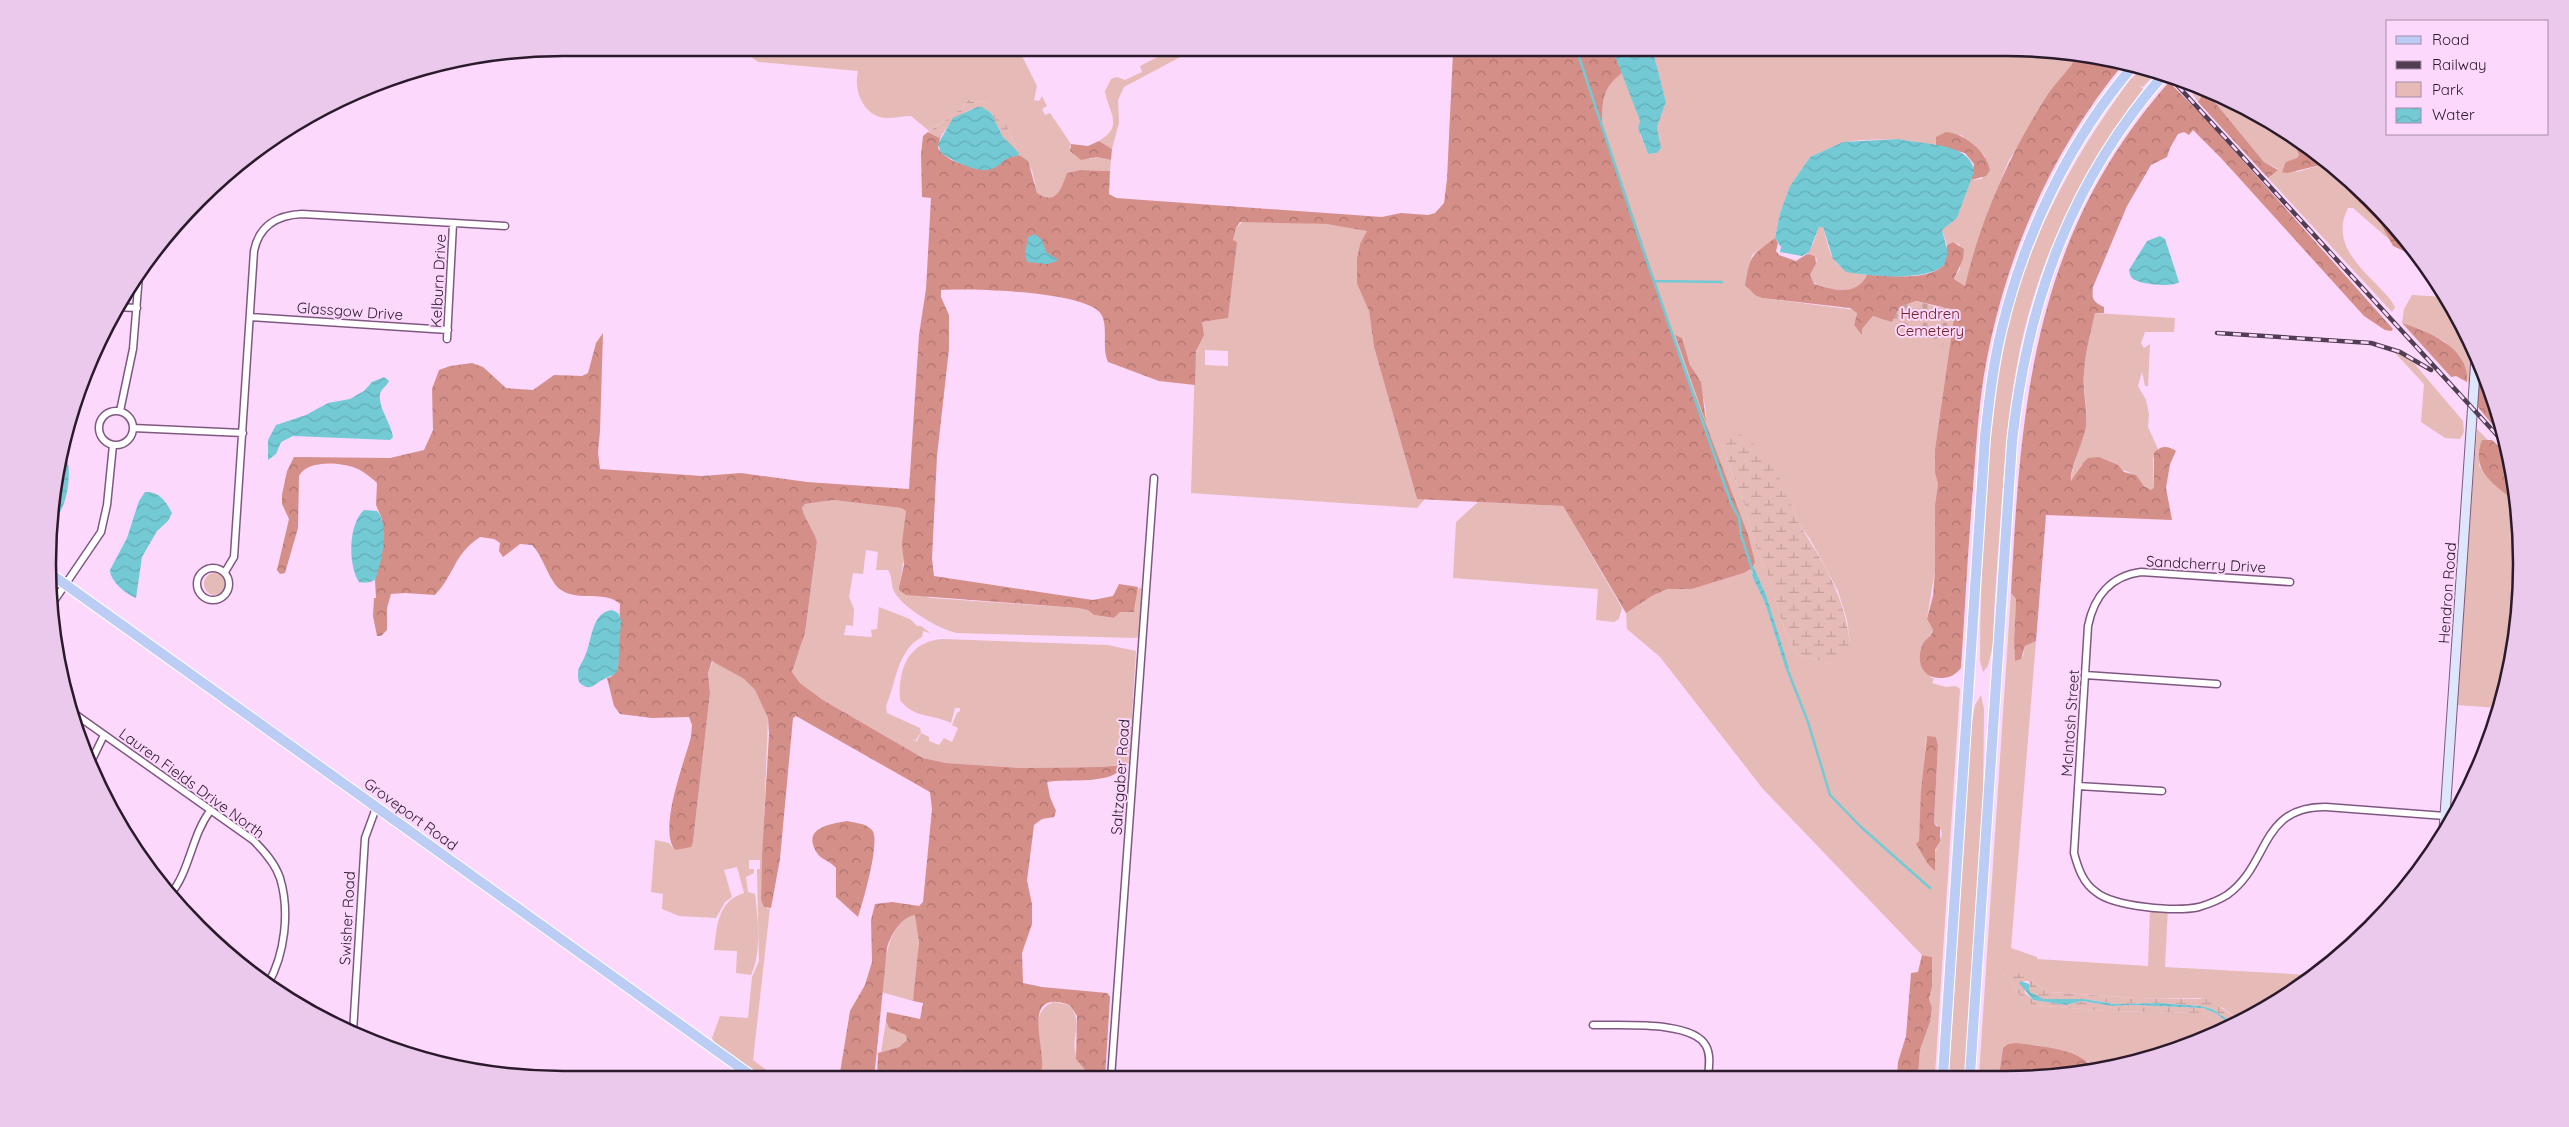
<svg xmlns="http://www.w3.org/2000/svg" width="2569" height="1127" viewBox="0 0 2569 1127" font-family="Quicksand,sans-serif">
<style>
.green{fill:#e6bab6;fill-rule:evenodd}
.forest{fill:url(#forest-crowns)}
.wetland{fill:url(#wetland-marsh)}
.cemetery{fill:url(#cemetery-stones)}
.water{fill:url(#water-waves)}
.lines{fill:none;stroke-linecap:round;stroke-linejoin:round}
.stream{stroke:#73cad5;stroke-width:2.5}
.street-casing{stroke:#7f5881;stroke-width:9}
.secondary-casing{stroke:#7f5881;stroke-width:11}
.primary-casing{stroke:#fff;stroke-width:12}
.street{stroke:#fff;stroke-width:6}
.secondary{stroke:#dde6fa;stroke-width:9}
.primary{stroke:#bbcdf4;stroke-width:10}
.rail-casing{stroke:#523e53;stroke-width:4.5}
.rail{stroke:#fcd8fd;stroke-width:2.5;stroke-dasharray:8;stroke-linecap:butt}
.labels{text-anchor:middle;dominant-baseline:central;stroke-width:4;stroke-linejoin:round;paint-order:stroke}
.street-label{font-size:15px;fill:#2a1a2b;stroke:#fcd8fd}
.park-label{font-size:15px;fill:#732120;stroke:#fcd8fd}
.rim{fill:none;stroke:#2a1a2b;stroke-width:2.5}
</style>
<defs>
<pattern id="forest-crowns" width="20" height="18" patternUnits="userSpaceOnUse" patternTransform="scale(1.25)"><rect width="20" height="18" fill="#d58f89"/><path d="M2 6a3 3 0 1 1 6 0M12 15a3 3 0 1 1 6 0" fill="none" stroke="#ad7470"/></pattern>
<pattern id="wetland-marsh" width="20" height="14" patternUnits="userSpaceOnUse" patternTransform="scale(1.25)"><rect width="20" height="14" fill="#e6bab6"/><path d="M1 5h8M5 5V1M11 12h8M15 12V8" fill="none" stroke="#c59f9d"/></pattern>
<pattern id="cemetery-stones" width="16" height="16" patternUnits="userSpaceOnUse" patternTransform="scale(1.25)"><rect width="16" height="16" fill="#e6bab6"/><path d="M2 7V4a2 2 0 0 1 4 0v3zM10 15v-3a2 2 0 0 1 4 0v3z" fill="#c59f9d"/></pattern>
<pattern id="water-waves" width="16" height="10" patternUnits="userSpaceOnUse" patternTransform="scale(1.25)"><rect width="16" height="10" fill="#73cad5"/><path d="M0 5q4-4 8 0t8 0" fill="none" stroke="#64adb7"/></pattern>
</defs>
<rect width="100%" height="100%" fill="#fcd8fd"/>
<path class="green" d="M745,48h225l25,1 4,7 19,-8 19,38 -3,14 5,1 3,-5 5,10 -5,3 3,6 5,-2 21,31 -2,4 21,11 7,-2 14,3 -1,11 -30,-1 -13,3c-6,15 -10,33 -30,20l-5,-23 -12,-14 -18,-40 -15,-13 -19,-3 -6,8 -33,23 -18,-15c-8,0 -16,2 -24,2 -23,-1 -34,-27 -29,-47l-100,-9 -11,-8z
M1175,48h22l-73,39 -6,13 1,23 -7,26 -13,-8c26,-15 9,-29 6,-50l6,-12 6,-2 8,3 17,-8 -2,-6z
M1652,48h354l72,7 -69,105 -20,49 -24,77 -11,-7 6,-10v-24l-7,-3 -6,3 -5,-15 15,-12 14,-38 11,-1 3,-23 -24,-21 -25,7v4l-37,-7 -36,1 -20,2 -33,15 -20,29 -10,27 -5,25 -23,17 -7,30 10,10 7,3 94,12 1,3 -3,12 7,7 1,-3 11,-13 16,4 56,-11 -9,-3 19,4 -20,139v24l3,11 -3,21v65l-8,49 6,11 -12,20 10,28h3l-2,5 14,4 10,-1 4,3 -25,386 -17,1 2,-26 10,-28 2,-14 -3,-9 3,-12v-30l-10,-2 -159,-166 -103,-132 -33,-28 -1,-16 26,-17 17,-7h23l52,-16 8,-5v8l13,27 21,66 3,-1 -23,-73 -13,-27 -37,-117 -34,-90 -80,-238c1,-24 0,-34 20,-50l18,48v14l8,19 9,-1 3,-12 -3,-14 9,-25zM1675,336l8,4c4,27 24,51 23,79zM1721,443l58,38 9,15 10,27 12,16 28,52 9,29 3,23 -20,21 -33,-10 -12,-23 -16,-53 -11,-25 -14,-50zM1936,737l2,8 -4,77 7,8 1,4 -8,21 -15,-14 7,-103z
M2142,67l15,4 -14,16 -3,-1 3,3c-62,82 -108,174 -126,276 -9,48 -12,97 -16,147 -3,44 -7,88 -8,132l-5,22 -5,6 -3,-11c0,-63 3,-126 8,-189 6,-74 15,-148 43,-218 25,-65 60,-121 101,-177l4,3 -3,-3z
M2196,86l63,28 5,14c21,1 29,5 35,27l-2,3 -11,5 11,9 28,-8 1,-3 8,6 2,12 45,45 11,18 -39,-34h-5c-20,39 20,65 42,91l5,8 -3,5 -124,-134 10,-9 -14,-7 -51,-62 -6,-4 -9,6 -6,-9z
M1243,221l83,3 42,7 -8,13 -3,14v26l12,27 5,36 43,152h8l-8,9 -226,-15 4,-134 7,-37 25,-4 7,-76 -1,-2 3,-12zM1205,350l23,1v15l-23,-1z
M1819,227h4c8,31 9,44 44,48 -2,4 -5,10 -9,13 -8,5 -46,0 -48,-10 -1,-6 6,-13 7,-19l-2,-3 -8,-2 6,-10z
M2412,295l33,2 24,39 -2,10 5,9 -3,30 -8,-27 -17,-17 -42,-18 2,-14z
M2095,313l80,5 -1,14h-29l-4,11 3,5 6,-4 -2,42h-3l-3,-14 -4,14 8,14 3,14 -1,13 10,22 -5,10 1,30 -3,1c-9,-3 -11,-12 -18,-16 -14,-8 -35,-7 -52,-9l-2,8 -8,8c-1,-7 11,-41 14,-51 5,-19 -3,-38 -1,-57 1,-20 7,-41 11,-60z
M2395,353l14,4 4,5 50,59 1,11 -4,7 -15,-1 -24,-16 3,-38z
M2477,429l11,11h-6l-3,26 37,37 4,27 -3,101 -18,77 -43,-3z
M833,500l68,8 5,3c-2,25 -1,51 -7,76l32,11 147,10 10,1 6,6 20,3 6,-6 15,-3 2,-18 3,-4 2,3 -3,46 -2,2 -180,-5c-17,-3 -58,-27 -64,-44 -2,-7 -1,-13 -5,-19h-12l2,-18 -12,-2 -3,24 -10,-1 -4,24 5,12 -1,17 -7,-1 -2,10 28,2 -1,-7 6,-1 2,-22 31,12 7,7h4l9,7 -7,-2 -1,6c-25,13 -26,46 -36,69l1,7 33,15 1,4 -5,8 -5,-1 8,3 -2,-1 4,-8 8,4v4l10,4 5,-7 8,4 6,-14 -6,-3 5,-12 3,-2v-3h-5l-4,15c-17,-9 -37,-4 -51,-23 -2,-32 9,-59 43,-61l165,6 28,6 -7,113 -29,3 -79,1 -75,-5 -23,-5 -100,-58 -23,-17 -8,-11 13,-39 12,-91c-3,-12 -12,-22 -15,-34l3,-4z
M1478,502l85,4 59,102 -3,11 -5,3 -18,-2 2,-31 -145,-11 3,-56z
M204 584a11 11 0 1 1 22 0a11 11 0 1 1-22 0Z
M2011,593l5,6 -2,42 1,20 8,-5 2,-10 11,-5 -25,307 26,9v2l111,7 2,-60 18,1 -3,60 146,8 -71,47 -17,-14 -23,-10h-64l-86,-6c-10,-3 -14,-10 -23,-15 -7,-3 -13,-2 -19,-6l-6,1 11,12 9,16 12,5 73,6 95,2 27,15 -58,24 -78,18 -3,-7c-26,-12 -59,-25 -87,-15l-4,27h-20z
M713,661l31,18 11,11 13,28 -7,182 7,9 2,-1 -17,152 25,19h-13l-50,-36 -3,-5 8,-22 28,2 4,-41 7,-16 -2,-92h3v-9h-11v9h5v4l-8,4 2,15 7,2c3,26 7,57 -4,81l-15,-2 1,-22 -23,-1c3,-25 4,-49 30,-57l-7,-26 -13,3 8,27 -7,5 -9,16 -37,-2 -17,-7 1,-15 -12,-2 4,-52 14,3 6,7 18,-8 17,-149 -2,-20z
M1981,695l3,14 -1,93 -18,273h-16l22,-347 4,-23z
M911,915h5c6,15 1,69 -3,86l-32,-9c5,-28 3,-60 30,-77z
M1053,1002l17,3c13,20 2,28 5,46 2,12 12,18 17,27h-56c12,-23 -13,-63 17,-76z
M886,1021l3,7 18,7v5l-8,7 -18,5z"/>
<path class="forest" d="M1450,48h162l10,25c-20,16 -19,26 -20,50l80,238 66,174 7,27 -3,6 -8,5 -52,16h-24l-16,7 -26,17 -63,-107 -146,-7 -43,-152 -5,-36 -12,-27v-26l3,-14 7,-13 -41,-7 -86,-2 -4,6 -3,12 4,2 -9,76 -26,4 2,13 -8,16 -1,34 -36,-4 -51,-19c-7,-15 1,-35 -7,-48 -14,-23 -133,-26 -160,-24v7l8,18v34l-12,107 -5,103 2,17 159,24 20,-4 6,-12 19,3 -4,25h-14l-6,6 -20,-3 -6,-5 -10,-2 -172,-13 -7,-5v-3l5,-22 -2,-22 4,-32 -5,-3 -68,-8 -28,4 -3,4c3,12 12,22 15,34l-12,91 -13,39 8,11 23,17 100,58 23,5 75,5 79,-1 23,-2c-7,21 -57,13 -76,17l3,15 6,14 -2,6 -12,2 -8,6 -7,56 5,23v20l-10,29 1,30 19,4 65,6 3,4 -5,81h-13l-16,-19 1,-43 -7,-11c-50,-18 -25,41 -28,63 -1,4 -4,7 -6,10l-159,1 1,-26 21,-6 8,-7 -1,-5 -17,-7 -3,-7 1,-9 33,7 3,-16 -10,-2 6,-59 -4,-27c-13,1 -25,21 -28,33l-13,131h-35l11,-68 15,-26 7,-23 -1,-42 4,-16 17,-2 27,4 4,-4 9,-93 -2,-17 -134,-76 -3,2 -13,141 -9,49 -7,-1 -3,-7 1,-44 7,-122 -1,-16 -13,-28 -11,-11 -32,-18 -4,12 2,20 -17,149 -2,5 -16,3c-17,-21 9,-87 16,-113l1,-12 -3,-8 -37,1 -32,-4 -6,-8 -7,-28 4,-1 7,-8 2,-65c-15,-14 -41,-2 -59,-14 -12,-8 -17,-33 -29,-45l-12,-1 -17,13 -4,-6 1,-8 -6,-4 -14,-2c-27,18 -25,37 -45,58l-30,-2 -14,1 -4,14v22l-6,6h-4l-4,-20 1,-18h2l-1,-18 8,-47 -1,-14 -6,-14 1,-22c-5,-5 -13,-11 -19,-14 -14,-7 -51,-10 -59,7l-1,52 -13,45 -5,1 -3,-4 12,-51 -7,-15v-9l5,-24 7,-14 96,1 34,-8 9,-20 -1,-41 7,-19 11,-4 22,-3 11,4 23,21 27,2 21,-15 28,1 6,-3 8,-30 7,-10 -3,98 -2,22 2,16 102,7 39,-3 66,9 102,7 10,-154 7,-46 5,-91 -9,-1 -1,-42 2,-19 5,-4 12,6 -2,10c10,16 37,21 56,20l11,-10 14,-3 9,6 9,32c20,13 24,-5 30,-20l13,-3 30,1 -1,23 7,4 266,19 19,-4 27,2 7,-2 9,-10 3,-24 6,-127z
M2078,55l28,2 19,5c-75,89 -122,200 -141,313 -6,37 -8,75 -11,113 -5,60 -8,120 -12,180 -7,8 -12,10 -21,10 -18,0 -24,-16 -18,-32 2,-7 9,-8 11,-16l-6,-11 6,-23 2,-26v-65l3,-21 -3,-11v-24l20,-139 -39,-9 -16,6 -8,15 -19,-6 -11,13v6l-8,-10 3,-12 -7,-5 -88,-10 -7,-3 -10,-10c6,-30 4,-28 30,-47l3,5 -2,8 3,4 17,6 11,-7 8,2 1,7 -6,12 4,9c20,6 42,13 53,-9 23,0 59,7 77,-10l3,-20 6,-3 11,7 -1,10 -9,20 11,7c16,-69 45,-133 83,-192 10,-14 22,-25 30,-39z
M2169,82l34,34 190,213 -2,2 -6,-1 -21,-14 -143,-158 -28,-28 -4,5 -5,-3 -6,2 -8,14 -3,9 -16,8 -24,41 -34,81c-1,12 -1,14 11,20v6h-9c-4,19 -10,40 -11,60 -2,18 4,35 2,53 -2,14 -17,45 -15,55l13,-19 4,-4 11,-1 19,8 6,7 12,3 8,11 7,4 3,-2v-35c7,-8 14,-7 22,-2l-6,13 -4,24 6,32 -126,-5 -10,126 -11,5 -4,13 -6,2 -1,-20 2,-42 -5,-6c10,-194 23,-358 158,-511z
M2202,96h5l6,4 51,62 14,8 -10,8 -70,-76z
M1946,132c19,2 40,19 44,38l-4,6 -15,4 3,-16 -9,-11 -29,-7v-9z
M2292,137l34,24 -1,3 -38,9 -5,-1 4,-10 11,-4 2,-3z
M1099,141l13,8 -1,11 -14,-3 -16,3 -11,-9 1,-7 17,2z
M2334,167c15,11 65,58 64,75l10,1 7,9h-9l-13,-6 -12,-22 -45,-45 -4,-7z
M2402,323c27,9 68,25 65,59l-11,-6 -5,1z
M1675,335l7,3 8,27 11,17 5,40z
M2485,384l19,46 2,11 -29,-35 2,-21z
M2482,440h10l16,15 8,48c-22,-20 -46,-31 -34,-63z
M1927,736l9,1 2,8 -4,77 2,4 4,1v14l-5,9v21l-7,-7 -12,-20 3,-3 2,-50z
M847,821c8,2 19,2 25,9 9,10 -9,72 -14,87l-22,-20v-29c-5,-7 -15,-8 -19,-15 -16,-25 13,-29 30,-32z
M1922,955l10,2v30l-3,12 3,9 -2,14 -10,28 -2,26h-21l1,-14 8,-26 5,-63 7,-1z
M2016,1043c22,3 68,6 77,27l-20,5h-74l4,-27 5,-4z"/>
<path class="wetland" d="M968,100l19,3 13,8 20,45 -17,-19 -12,-24 -14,-6c-17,6 -28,16 -37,31l-12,-6 34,-24z
M1732,431c27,9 44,40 56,64 4,9 6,20 11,29 25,40 45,70 51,119l-12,17 -8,4 -33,-10 -12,-23 -16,-53 -11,-25 -14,-50 -23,-60 3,-8z
M2005,969c7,4 12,4 18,6 10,3 14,13 27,17l86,6 74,1 30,23 -4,3 -24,-16 -11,-3 -42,-3 -44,1 -31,-5h-40l-14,-7 -1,-11h-6l2,12 8,7 33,5 16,-4 30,5 21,-1 70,3 14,6 16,13 -4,1 -27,-15 -95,-2 -73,-6 -12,-5 -9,-16 -11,-12z"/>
<path class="cemetery" d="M1916,301l29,8c6,12 1,26 -3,39l-50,-26 8,-15z"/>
<path class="water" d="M1612,48h40l14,54 -9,25 4,21 -4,5 -9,1 -10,-26 2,-7z
M977,107h5l9,6 12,24 16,16 -1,3c-15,1 -13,7 -24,12 -15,7 -41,-7 -53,-15l-3,-9 15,-26z
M1899,139c23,6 73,3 75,33l-17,46 -15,12 6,23 -4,12c-18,17 -74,11 -98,7l-13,-13 -10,-32h-4l-10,25 -7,4 -22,-4 1,-5 -6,-9 5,-25 10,-27 20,-29 33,-15z
M1035,234l7,6 4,12 11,7v2l-10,3 -20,-2 -2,-8 3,-17z
M2160,236l5,3 14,43c-7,6 -42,2 -47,-4 -2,-2 -2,-5 -3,-8l18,-29z
M384,377l5,4c-2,5 -8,8 -9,13 -2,14 11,29 13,43l-3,3 -97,-4 -12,6 -5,12 -8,6v-20l8,-15 30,-10 22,-12 22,-4 14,-8 8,-9z
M61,449c3,5 6,9 7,15 3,14 -2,50 -16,56l5,-57z
M145,492c15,-1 21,10 27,21l-4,8 -11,10 -15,26 -6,41c-10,-4 -26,-17 -26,-28l17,-32 12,-37z
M364,510l13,1c13,14 5,49 -1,67 -3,5 -11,5 -17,4 -11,-16 -11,-58 5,-72z
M1753,566l13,29 20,63 3,10 -3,2 -21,-67 -13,-27z
M612,610l6,3 3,7 -3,49c-3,7 -6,6 -12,9 -11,4 -15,16 -27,4 -3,-13 1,-15 6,-26 7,-14 6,-44 27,-46z
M2021,981l8,3 1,8 14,7h40l31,5 44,-1 42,3 11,3 24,16 -3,2 -16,-13 -14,-6 -70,-3 -21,1 -30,-5 -16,4 -33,-5 -14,-17z"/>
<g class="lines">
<path class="stream" d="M1576,48l66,199 89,256 8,15 2,17 11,34
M1654,281l68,1
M1786,666l22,56 22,73 31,32 69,61"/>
<defs>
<path id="street" d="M116,307l21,1
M250,317l198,13
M447,339l6,-115
M99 428a17 17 0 1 1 34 0a17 17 0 1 1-34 0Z
M120,411l13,-62 6,-74
M133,428l110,5
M197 584a16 16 0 1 1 32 0a16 16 0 1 1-32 0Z
M225,572l9,-15 20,-306c5,-25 23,-36 48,-37l203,12
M2290,582l-149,-10c-30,4 -47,24 -53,54l-14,227c4,15 9,30 22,39 18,15 80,20 103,15 10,-3 20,-7 28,-12 43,-30 32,-89 99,-88l119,9
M52,604l49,-72 6,-27 6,-60
M2085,675l132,9
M72,712l181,128c11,11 22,23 27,38 10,33 5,76 -12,106
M89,766l15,-31
M2078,786l84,5
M170,895c20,-24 21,-58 40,-84
M1593,1025c27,1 100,-5 113,21 5,9 3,21 2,30
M353,1032l12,-194 11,-30
M1111,1078l43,-600"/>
<path id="secondary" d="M2444,830l32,-473"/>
<path id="primary" d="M48,572l708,507
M1943,1075l42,-638c4,-36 8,-73 17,-109 23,-95 68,-189 132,-263
M1970,1075l42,-633c15,-140 59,-262 153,-369"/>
</defs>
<use href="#street" class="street-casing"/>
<use href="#secondary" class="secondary-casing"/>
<use href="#primary" class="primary-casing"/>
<use href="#street" class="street"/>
<use href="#secondary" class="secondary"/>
<use href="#primary" class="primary"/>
<defs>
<path id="rail" d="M2167,74l340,372
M2217,333l154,10 29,9 31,18"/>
</defs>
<use href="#rail" class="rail-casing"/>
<use href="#rail" class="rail"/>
</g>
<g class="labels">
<g class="street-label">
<text transform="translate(438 281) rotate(-87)">Kelburn Drive</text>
<text transform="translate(350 311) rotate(4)">Glassgow Drive</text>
<text transform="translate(2206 564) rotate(3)">Sandcherry Drive</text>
<text transform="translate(2447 593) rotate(-86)">Hendron Road</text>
<text transform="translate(2070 723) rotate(-86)">McIntosh Street</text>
<text transform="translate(1120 777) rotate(-86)">Saltzgaber Road</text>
<text transform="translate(192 783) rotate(36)">Lauren Fields Drive North</text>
<text transform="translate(411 814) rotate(36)">Groveport Road</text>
<text transform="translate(347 918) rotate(-87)">Swisher Road</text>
</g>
<g class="park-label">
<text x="1930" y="313">Hendren<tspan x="1930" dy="17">Cemetery</tspan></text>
</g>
</g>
<path d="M0 0H2569V1127H0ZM563 56H2006A507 507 0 0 1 2513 563V564A507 507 0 0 1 2006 1071H563A507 507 0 0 1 56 564V563A507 507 0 0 1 563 56Z" fill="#ebc9ec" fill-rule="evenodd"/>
<path class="rim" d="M563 56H2006A507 507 0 0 1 2513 563V564A507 507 0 0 1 2006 1071H563A507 507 0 0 1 56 564V563A507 507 0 0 1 563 56Z"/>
<rect x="2386" y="20" width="162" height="115" fill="#fcd8fd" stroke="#a88ca9"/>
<rect x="2396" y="36" width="25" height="8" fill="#bbcdf4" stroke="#a88ca9"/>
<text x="2432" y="45" font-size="15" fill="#2a1a2b">Road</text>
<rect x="2396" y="61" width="25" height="8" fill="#523e53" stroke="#a88ca9"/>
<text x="2432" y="70" font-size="15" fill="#2a1a2b">Railway</text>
<rect x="2396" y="82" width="25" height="15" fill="#e6bab6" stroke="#a88ca9"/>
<text x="2432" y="95" font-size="15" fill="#2a1a2b">Park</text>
<rect x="2396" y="108" width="25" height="15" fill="url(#water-waves)" stroke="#a88ca9"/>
<text x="2432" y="120" font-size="15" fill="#2a1a2b">Water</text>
</svg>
